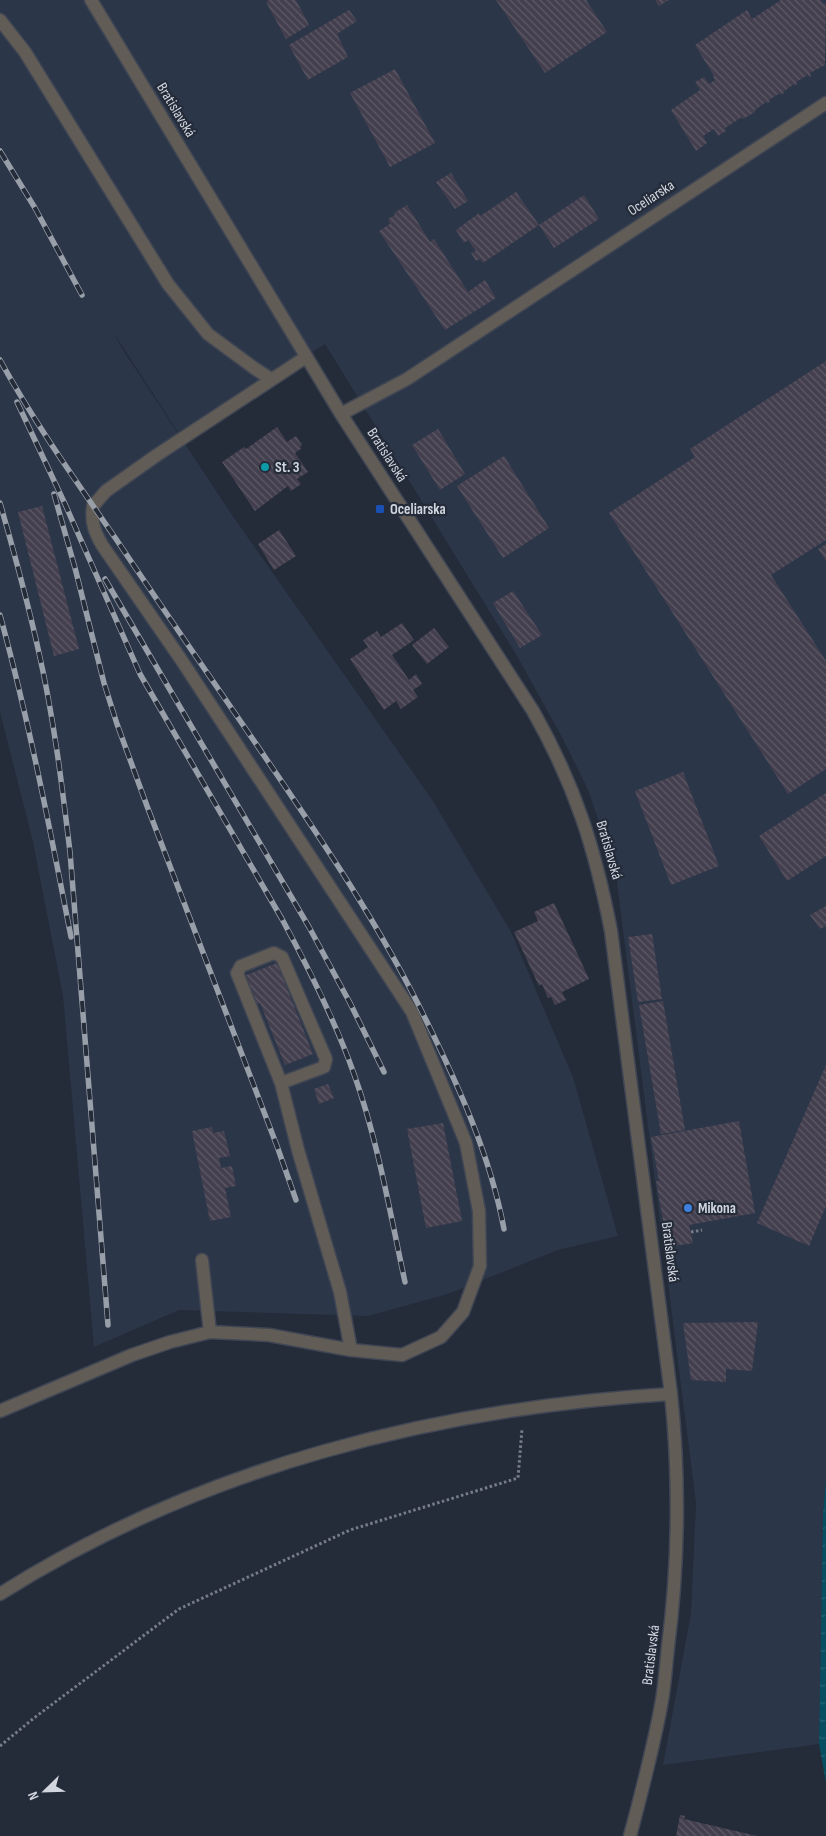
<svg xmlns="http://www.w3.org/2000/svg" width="826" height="1836" viewBox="0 0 826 1836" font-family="'Sofia Sans Condensed',sans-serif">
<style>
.built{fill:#2b3649}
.water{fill:url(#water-ripples)}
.building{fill:url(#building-back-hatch)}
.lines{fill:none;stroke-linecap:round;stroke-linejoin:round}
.lane-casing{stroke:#404654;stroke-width:15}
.street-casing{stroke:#404654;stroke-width:15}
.path{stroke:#767c88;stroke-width:3;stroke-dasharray:2.5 2.5;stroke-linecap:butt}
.lane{stroke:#615d56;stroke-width:12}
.street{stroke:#615d56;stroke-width:12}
.rail-casing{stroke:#999fa9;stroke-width:5.5}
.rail{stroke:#242b39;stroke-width:4;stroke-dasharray:11;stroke-linecap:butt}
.culture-dot{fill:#0f9aa8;stroke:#242b39;stroke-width:2}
.transit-dot{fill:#1a4fb4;stroke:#242b39;stroke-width:2}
.shop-dot{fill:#3f7fe0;stroke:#242b39;stroke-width:2}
.labels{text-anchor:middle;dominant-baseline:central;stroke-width:4.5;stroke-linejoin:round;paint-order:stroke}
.street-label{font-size:15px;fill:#d1d6df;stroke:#242b39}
.poi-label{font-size:15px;font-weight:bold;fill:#d1d6df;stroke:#242b39;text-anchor:start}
</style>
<defs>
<pattern id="water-ripples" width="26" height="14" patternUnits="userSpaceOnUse" patternTransform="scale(1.25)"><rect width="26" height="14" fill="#074e60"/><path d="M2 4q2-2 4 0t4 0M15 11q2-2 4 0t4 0" fill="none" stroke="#2a6776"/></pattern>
<pattern id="building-back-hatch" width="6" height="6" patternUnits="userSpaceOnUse" patternTransform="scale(1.25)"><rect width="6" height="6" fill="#443f4e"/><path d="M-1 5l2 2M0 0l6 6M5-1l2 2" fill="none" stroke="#5e5a67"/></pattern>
</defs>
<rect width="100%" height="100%" fill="#242b39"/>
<path class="built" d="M0,0h826v1479l-3,35 -4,230 -156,21 28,-152 5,-110 -80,-628 -27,-83 -26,-53 -46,-83 -192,-312 -43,28 -104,60 -65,-100 10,18 109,165 201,286 78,131 62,145 45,159 -60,14 -110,44 -80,22 -189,-6 -85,37 -31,-351 -30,-154 -33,-130z"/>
<path class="water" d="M826,1479v304l-7,-39 4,-230z"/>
<path class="building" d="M269,0h27l13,25 -23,14 -20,-37z
M496,0h90l21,32 -62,41z
M655,0h14l-10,6z
M781,0h40l3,4 2,-1 -1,62 -15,8 1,3 -2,1 -1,-2 -12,7 1,2 -3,2v-2l-11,8 1,1 -3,2 -1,-2 -11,7 1,2 -3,1 -1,-1 -11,8v2l-12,7 -1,-2 -17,11 1,3 -8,5 -4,-7 -11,7 4,7 -11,8 -25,-41 29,-20 -5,-8 9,-5 5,7 6,-4 -2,-3 1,-1 -19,-31 52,-35 5,9z
M349,10l8,11 -20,13 11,23 -40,23 -19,-35z
M395,69l40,74 -45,24 -40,-74z
M451,173l17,28 -13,8 -19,-27z
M516,192l23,33 -56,38 -3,-4 -4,2 -5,-8 5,-2 -8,-11 -4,3 -8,-13 23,-17 1,3z
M584,195l15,24 -45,29 -15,-23z
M407,205l23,37 4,-3 34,53 17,-12 11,18 -51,32 -66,-99 11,-7 -2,-5 7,-4 -1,-2z
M826,361v179l-55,35 55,86v108l-38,25 -179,-281 86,-56 -5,-8z
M277,427l10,15 9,-6 6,9 -2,2 2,1 -7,5 13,19 -11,7 4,5 -10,7 -3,-5 -33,25 -33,-49 22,-15 2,2z
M438,429l27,45 -25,16 -28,-45z
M504,456l45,72 -46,30 -46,-72z
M42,506l37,143 -25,7 -36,-144z
M279,530l17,26 -22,14 -16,-26z
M826,544v17l-8,-12z
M513,591l29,44 -22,13 -27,-45z
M402,623l12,17 -22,15 17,25 7,-6 6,10 -9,6 5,7 -17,12 -5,-8 -12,9 -34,-51 18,-12 -5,-7 14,-9 4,6z
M434,628l15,19 -22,17 -15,-19z
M683,772l36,94 -48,19 -36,-94z
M826,793v63l-39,25 -28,-45z
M554,903l35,76 -27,13 4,8 -11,5 -4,-8 -3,1 -6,-14 -3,2 -25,-54 24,-11 -4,-9z
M826,906v20l-6,3 -10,-14z
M652,934l10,65 -24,3 -10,-65z
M277,963l36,91 -28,11 -25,-62 -12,5 -12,-29z
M663,1001l22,129 -24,4 -22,-129z
M826,1065v141l-17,40 -52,-23z
M328,1084l6,14 -15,6 -5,-15z
M739,1121l16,92 -66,12 4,18 -25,4 -12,-66h3l-8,-44z
M443,1123l19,98 -36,7 -19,-99z
M212,1127l1,6 11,-2 6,25 -11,2 2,10 11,-2 4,20 -11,2 6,29 -21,4 -18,-90z
M758,1322l-6,49 -26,-2v13l-35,-2 -8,-57z
M680,1815l5,1 -1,3 73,17h-81z"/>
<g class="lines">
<defs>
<path id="lane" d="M0,20l25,32 143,232 40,50 46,34 17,11
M281,1083l43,-16 2,-8 -44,-102 -8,-4 -33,13 -4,7 44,110 17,67 42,142 11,58
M202,1260l8,72
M0,1411l132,-56 38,-13 40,-10 59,3 82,15 51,5 39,-18 22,-25 17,-46 -1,-55 -13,-68 -54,-131 -232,-354 -78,-113c-8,-14 -11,-23 -9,-39l13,-15 51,-36 149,-98"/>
<path id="street" d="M91,0l250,414 192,297c42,74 62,137 78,220l60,463c9,87 8,167 -3,253 -2,18 -3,35 -6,53 -8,46 -20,91 -32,136
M341,414l66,-35 419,-276
M0,1594c201,-127 436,-186 671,-200"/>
</defs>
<use href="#lane" class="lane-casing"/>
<use href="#street" class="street-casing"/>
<path class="path" d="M691,1232l11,-2
M0,1746l34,-28 145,-109 171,-79 168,-52 4,-49"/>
<use href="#lane" class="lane"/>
<use href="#street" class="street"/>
<defs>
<path id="rail" d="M0,151l35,57 47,87
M0,360c34,62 76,121 116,179 49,73 99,145 149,218 58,85 116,170 161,263 33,67 64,135 78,209
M17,402l48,102 75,170 142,245c27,50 53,101 72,155 24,67 36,139 51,208
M54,494l21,74 29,115 13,41 30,82 130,340 19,54
M0,503c14,49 28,100 39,150 15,66 23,132 31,199l38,473
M105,579l204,348 41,76 34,69
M0,615c29,106 50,214 71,322"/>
</defs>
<use href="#rail" class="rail-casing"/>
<use href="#rail" class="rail"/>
</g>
<circle class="culture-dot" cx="265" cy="467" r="5"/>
<rect class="transit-dot" x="375" y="504" width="10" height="10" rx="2.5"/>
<circle class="shop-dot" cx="688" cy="1208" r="5"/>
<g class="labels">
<g class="street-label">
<text transform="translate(176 110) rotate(59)">Bratislavská</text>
<text transform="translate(651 198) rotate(-33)">Oceliarska</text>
<text transform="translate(387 455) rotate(57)">Bratislavská</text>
<text transform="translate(609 850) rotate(74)">Bratislavská</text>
<text transform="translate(670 1252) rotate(83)">Bratislavská</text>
<text transform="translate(651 1655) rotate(-83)">Bratislavská</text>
</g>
<g class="poi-label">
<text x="275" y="467">St. 3</text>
<text x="390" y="509">Oceliarska</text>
<text x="698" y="1208">Mikona</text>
</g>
</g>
<g transform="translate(45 1791) rotate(247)" stroke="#242b39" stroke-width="4" paint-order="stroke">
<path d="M0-4L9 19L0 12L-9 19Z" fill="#d1d6df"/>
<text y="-8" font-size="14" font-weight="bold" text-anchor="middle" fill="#d1d6df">N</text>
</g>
</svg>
